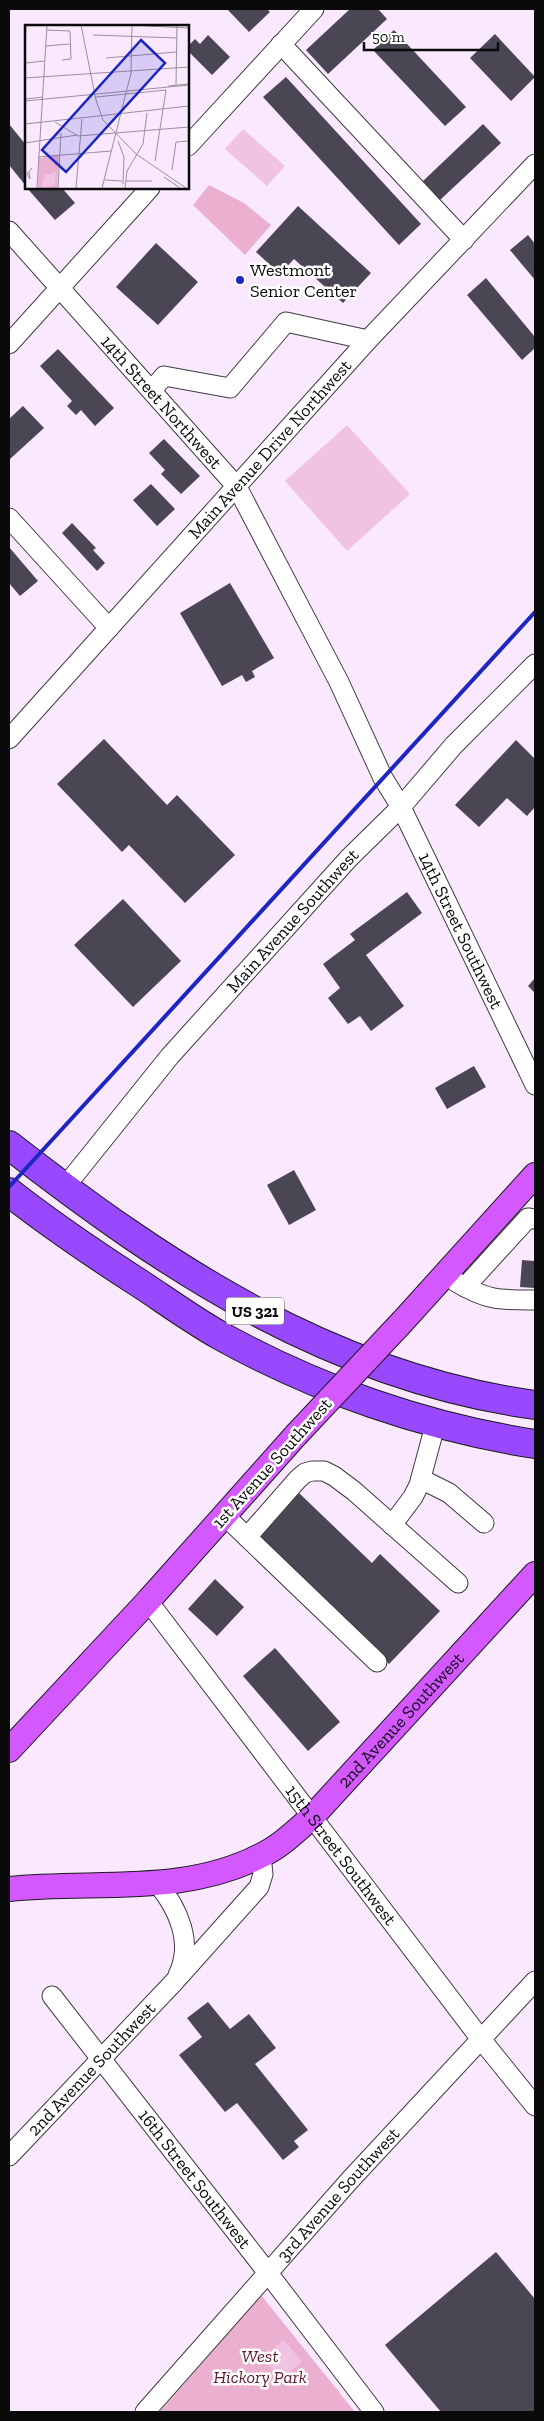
<svg xmlns="http://www.w3.org/2000/svg" width="544" height="2421" viewBox="0 0 544 2421" font-family="'Zilla Slab',serif">
<style>
.green{fill:#ebb0d0}
.pitch{fill:#f1c3e2}
.building{fill:#4b4654}
.lines{fill:none;stroke-linecap:round;stroke-linejoin:round}
.minor-casing{stroke:#3d3d3d;stroke-width:21}
.major-casing{stroke:#1b1b1b;stroke-width:26}
.highway-casing{stroke:#1b1b1b;stroke-width:30}
.minor{stroke:#fff;stroke-width:19}
.major{stroke:#d358ff;stroke-width:24}
.highway{stroke:#9848fd;stroke-width:28}
.rail{stroke:#1c27c1;stroke-width:4}
.major-bridge-casing{stroke:#1b1b1b;stroke-width:26;stroke-linecap:butt}
.major-bridge{stroke:#d358ff;stroke-width:24}
.poi-dot{fill:#1c27c1;stroke:#fff;stroke-width:2}
.labels{text-anchor:middle;dominant-baseline:central;stroke-width:5;stroke-linejoin:round;paint-order:stroke}
.shield{fill:#fff;stroke:#545454;stroke-width:1}
.shield-label{font-size:16px;font-weight:bold;fill:#0a0a0a}
.poi-label{font-size:18px;fill:#0a0a0a;stroke:#fff;text-anchor:start}
.street-label{font-size:18px;fill:#0a0a0a;stroke:#fff}
.park-label{font-size:18px;font-style:italic;fill:#64192a;stroke:#fff}
.inset-road{fill:none;stroke:#9a8f9d;stroke-width:1}
.view{fill:#1c27c1;fill-opacity:0.15;stroke:#1c27c1;stroke-width:2.5}
.inset-edge{fill:none;stroke:#0a0a0a;stroke-width:2.5}
</style>
<rect width="100%" height="100%" fill="#fae8ff"/>
<path class="green" d="M209,185l35,18 27,22 -26,30 -52,-50z
M261,2295l94,117h-195z"/>
<path class="pitch" d="M243,129l42,37 -18,20 -42,-37z
M347,425l63,69 -63,57 -62,-70z
M284,2340l18,22 -22,17 -17,-22z"/>
<path class="building" d="M227,9h40l3,3 -21,20z
M350,9h28l9,10 -59,55 -22,-24z
M394,30l72,77 -21,19 -72,-76z
M495,34l40,43 -24,24 -41,-43z
M208,35l22,22 -18,18 -24,-24v-5l7,-7 5,5z
M286,77l135,147 -22,21 -136,-148z
M9,124l17,21v41l-17,-21z
M483,124l18,19 -61,57 -17,-19z
M27,188h35l13,15 -20,17z
M298,206l73,67 -28,30 -49,-44 -14,15 -24,-22z
M528,235l7,9v36l-25,-30z
M156,243l42,39 -40,43 -42,-38z
M486,278l49,59v11l-13,12 -55,-65z
M58,349l56,59 -19,18 -14,-16 -5,5 -9,-9 5,-5 -32,-35z
M23,406l21,22 -34,31 -1,-40z
M164,439l36,37 -19,18 -20,-20 4,-4 -16,-17z
M151,484l24,25 -18,17 -24,-26z
M72,523l24,25 -3,2 12,13 -8,8 -35,-38z
M9,547l29,34 -18,15 -11,-13z
M230,583l44,75 -22,13 3,6 -9,5 -4,-7 -20,11 -42,-73z
M104,739l63,66 10,-10 58,60 -50,48 -56,-58 -7,7 -65,-68z
M516,740l19,19v48l-8,9 -20,-18 -28,29 -24,-22z
M407,892l15,21 -56,42 38,51 -33,25 -11,-15 -12,8 -20,-26 12,-10 -17,-24 32,-24 -5,-6z
M123,899l58,62 -48,46 -59,-62z
M535,978v15l-7,-7z
M474,1066l12,21 -39,22 -12,-21z
M294,1170l22,40 -27,15 -22,-40z
M522,1260l13,1v27l-15,-1z
M299,1493l73,70 8,-9 60,57 -51,53 -132,-127z
M215,1579l29,28 -27,29 -29,-27z
M275,1648l65,74 -32,29 -65,-75z
M208,2002l22,27 19,-15 27,34 -21,16 53,66 -14,11 5,6 -16,13 -46,-57 -12,9 -46,-57 23,-18 -15,-19z
M496,2252l39,47v113h-94l-56,-67z"/>
<g class="lines">
<defs>
<g id="minor">
<path d="M281,44l183,196"/>
<path d="M188,146l126,-137"/>
<path id="s1" d="M9,231l228,256 102,195 44,96 18,29 134,278"/>
<path d="M9,344l141,-156"/>
<path d="M152,390l12,-14 66,12 56,-66 82,18"/>
<path d="M9,518l100,110"/>
<path id="s2" d="M9,739l359,-399 167,-176"/>
<path id="s3" d="M64,1188l106,-132 179,-198 52,-51 53,-62 81,-81"/>
<path d="M456,1282c32,19 44,18 79,18"/>
<path d="M465,1287l63,-69 7,1"/>
<path d="M421,1479l28,14 35,30"/>
<path d="M224,1515l153,147"/>
<path d="M392,1525l21,-28 6,-12 17,-63"/>
<path d="M247,1537l51,-58 7,-6 7,-2h12l10,5 20,15 104,92"/>
<path id="s4" d="M148,1601l332,437 55,68"/>
<path d="M157,1883c21,25 37,60 21,92"/>
<path id="s5" d="M52,1996l216,277 106,139"/>
<path id="s6" d="M9,2156l165,-174 85,-95 4,-13 -2,-18"/>
<path id="s7" d="M145,2412l205,-232 185,-199"/>
</g>
<g id="major">
<path d="M403,1321l132,-146"/>
<path d="M9,1750l139,-149 148,-166"/>
<path id="s8" d="M9,1889c84,-9 173,7 251,-33 20,-9 36,-25 52,-39l223,-243"/>
</g>
<path id="highway" d="M9,1145c159,124 323,232 526,260
M9,1192c42,33 85,62 130,91 26,17 52,36 80,52 97,54 206,92 316,109"/>
</defs>
<use href="#minor" class="minor-casing"/>
<use href="#major" class="major-casing"/>
<use href="#highway" class="highway-casing"/>
<use href="#minor" class="minor"/>
<use href="#major" class="major"/>
<use href="#highway" class="highway"/>
<path class="rail" d="M9,1187l526,-575"/>
<defs>
<path id="major-bridge" d="M296,1435l107,-114"/>
</defs>
<use href="#major-bridge" class="major-bridge-casing"/>
<use href="#major-bridge" class="major-bridge"/>
</g>
<circle class="poi-dot" cx="240" cy="280" r="5"/>
<g class="labels">
<rect class="shield" x="226" y="1297.5" width="58" height="27" rx="4"/>
<g class="shield-label">
<text x="255" y="1311">US 321</text>
</g>
<g class="poi-label">
<text x="250" y="270">Westmont<tspan x="250" dy="21">Senior Center</tspan></text>
</g>
<g class="street-label">
<text stroke="none"><textPath href="#s1" startOffset="229">14th Street Northwest</textPath></text>
<text stroke="none"><textPath href="#s2" startOffset="390">Main Avenue Drive Northwest</textPath></text>
<text stroke="none"><textPath href="#s3" startOffset="352">Main Avenue Southwest</textPath></text>
<text stroke="none"><textPath href="#s1" startOffset="840">14th Street Southwest</textPath></text>
<text transform="translate(272 1463) rotate(-48)">1st Avenue Southwest</text>
<text stroke="none"><textPath href="#s8" startOffset="452">2nd Avenue Southwest</textPath></text>
<text stroke="none"><textPath href="#s4" startOffset="319">15th Street Southwest</textPath></text>
<text stroke="none"><textPath href="#s6" startOffset="120">2nd Avenue Southwest</textPath></text>
<text stroke="none"><textPath href="#s5" startOffset="232">16th Street Southwest</textPath></text>
<text stroke="none"><textPath href="#s7" startOffset="291">3rd Avenue Southwest</textPath></text>
</g>
<g class="park-label">
<text x="260" y="2356">West<tspan x="260" dy="21">Hickory Park</tspan></text>
</g>
</g>
<g transform="translate(25 25)">
<rect width="164" height="164" fill="#fae8ff"/>
<path d="M34,130l-2,33h-19l1,-30z" fill="#ebb0d0"/>
<path d="M31,147l-1,14 -14,1 4,-12z" fill="#f1c3e2"/>
<path class="inset-road" d="M56,0l15,75 7,20 33,34 50,34M103,0l61,3M22,5l23,1 1,28 -9,1M68,10l84,3M21,21l24,-2M0,24l1,-24M81,33l70,-6M0,38l20,-2M0,53l164,-11M151,60l1,-60M143,61l21,-2M71,72l70,-7 -11,71M0,74l18,-2M0,76l164,-16M164,81v24M30,97l23,14 111,-9M0,99l164,-18M93,116l6,16 -1,27M0,118l52,-8M13,132l73,-6M147,145l4,-28 13,-1M4,147l1,7 -3,-5 1,-1 4,-5M139,152l16,11M80,155l17,1M101,156h26M12,163l10,-163M33,163l3,-55M51,163l6,-69M77,163l29,-115 1,-48M100,163l2,-17 16,-27 4,-31"/>
<path class="view" d="M116,15l24,23 -99,109 -24,-22z"/>
<rect width="164" height="164" class="inset-edge"/>
</g>
<rect width="544" height="2421" fill="none" stroke="#0a0a0a" stroke-width="20"/>
<path d="M364 42v8h134v-8" fill="none" stroke="#0a0a0a" stroke-width="2.5"/>
<text x="372" y="42" font-size="15" fill="#0a0a0a" stroke="#ffffff" stroke-width="4" paint-order="stroke">50 m</text>
</svg>
